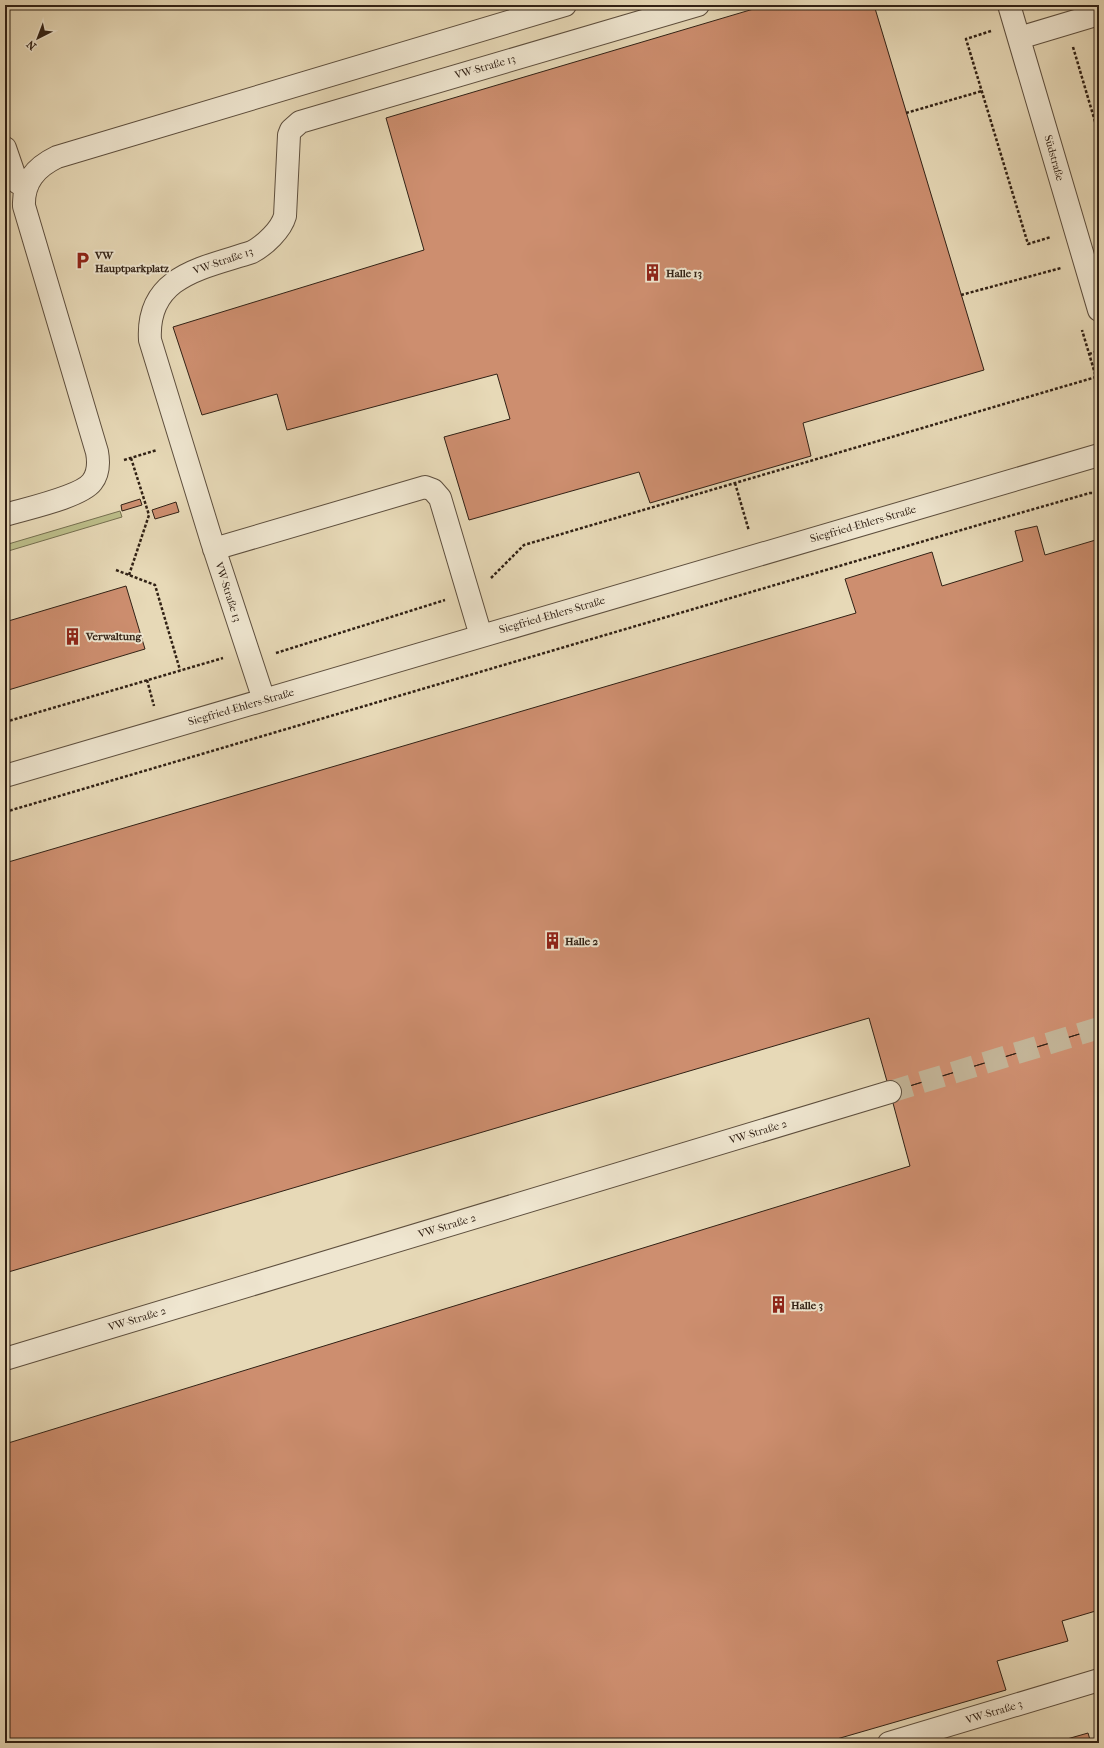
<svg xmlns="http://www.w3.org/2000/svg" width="1104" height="1748" viewBox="0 0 1104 1748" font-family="'IM FELL French Canon',serif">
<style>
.green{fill:#bcbe8a;stroke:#767050}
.building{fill:#cd8e6f;stroke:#312115}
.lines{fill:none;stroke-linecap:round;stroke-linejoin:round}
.minor-tunnel{stroke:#c3b497;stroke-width:22;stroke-dasharray:22 11;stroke-linecap:butt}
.minor-casing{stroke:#5e4f3e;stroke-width:24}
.path{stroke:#312115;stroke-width:2.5;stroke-dasharray:3 2;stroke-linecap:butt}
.minor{stroke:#efe6d0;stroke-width:22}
.labels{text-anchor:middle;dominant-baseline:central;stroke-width:4;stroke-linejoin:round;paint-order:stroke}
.street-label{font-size:11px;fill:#312115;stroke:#efe6d0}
.poi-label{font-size:11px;font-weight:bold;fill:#312115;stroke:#efe6d0;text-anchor:start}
</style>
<rect width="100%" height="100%" fill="#e7d9b7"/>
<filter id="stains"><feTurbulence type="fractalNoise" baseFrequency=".005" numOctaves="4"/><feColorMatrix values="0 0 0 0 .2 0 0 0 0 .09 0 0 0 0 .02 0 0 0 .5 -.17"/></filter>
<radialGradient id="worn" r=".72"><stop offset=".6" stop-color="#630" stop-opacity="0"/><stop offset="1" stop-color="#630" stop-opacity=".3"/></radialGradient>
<path class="green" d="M120,511l2,6 -117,35v-7z"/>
<path class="building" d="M767,5h107l110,365 -181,53 8,33 -161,47 -11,-31 -170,48 -25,-83 66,-18 -13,-45 -210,56 -10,-36 -75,21 -29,-88 251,-77 -38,-132z
M140,499l2,6 -20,6 -1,-6z
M176,502l3,10 -24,7 -3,-9z
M1037,526l8,29 54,-16v489l-209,64 -21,-74 -864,255v-410l851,-250 -11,-34 87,-27 10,34 81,-25 -8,-30z
M126,586l19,63 -140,42v-69z
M1099,1028v582l-37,11 6,20 -71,20 9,29 -183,53h-818v-299l905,-278 -20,-74z
M1088,1733l3,10h-38z"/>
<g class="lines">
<path class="minor-tunnel" d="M890,1092l209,-64"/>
<defs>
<path id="minor" d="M1009,5l90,305
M1019,38l80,-24
M5,148l10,29 2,5 9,6
M5,515c19,-6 76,-18 87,-33 7,-9 7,-19 5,-30l-73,-246c-1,-24 12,-39 33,-49l508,-152
M214,549l211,-62 8,3 7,8 41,138
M264,700l-52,-158 -62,-202c-4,-65 54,-72 102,-88 13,-7 29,-22 33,-36l4,-81 2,-5 9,-8 398,-117
M5,776l1094,-321
M5,1359l885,-267
M889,1743l210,-63"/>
</defs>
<use href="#minor" class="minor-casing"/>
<path class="path" d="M991,31l-25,8 62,205 23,-7
M1073,47l26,88
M906,113l76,-22
M961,295l100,-27
M1089,354l10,-3
M124,460l33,-10
M735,483l14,48
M116,570l39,15 25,85
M129,575l20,-60 -18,-57
M491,578l33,-33 572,-168 -14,-47
M276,653l169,-53
M147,680l7,26
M5,722l218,-64
M5,812l987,-291 98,-28h9"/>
<use href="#minor" class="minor"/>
</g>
<defs>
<symbol id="parking-bare" viewBox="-9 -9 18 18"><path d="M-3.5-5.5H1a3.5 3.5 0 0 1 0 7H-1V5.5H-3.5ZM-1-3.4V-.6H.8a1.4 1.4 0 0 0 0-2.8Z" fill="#8f2418" stroke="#efe6d0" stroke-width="2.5" paint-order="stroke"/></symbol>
<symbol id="building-bare" viewBox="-9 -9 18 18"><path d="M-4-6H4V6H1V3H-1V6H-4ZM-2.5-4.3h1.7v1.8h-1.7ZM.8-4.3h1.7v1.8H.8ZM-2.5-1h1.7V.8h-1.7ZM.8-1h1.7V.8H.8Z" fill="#8f2418" stroke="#efe6d0" stroke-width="2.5" paint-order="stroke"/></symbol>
</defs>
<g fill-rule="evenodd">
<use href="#parking-bare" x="70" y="248" width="25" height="25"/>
<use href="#building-bare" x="640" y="260" width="25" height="25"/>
<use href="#building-bare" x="60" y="624" width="25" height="25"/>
<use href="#building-bare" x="540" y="928" width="25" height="25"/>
<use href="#building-bare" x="766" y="1292" width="25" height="25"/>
</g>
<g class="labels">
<g class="street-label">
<text transform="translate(485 67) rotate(-16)">VW-Straße 13</text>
<text transform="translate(1054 158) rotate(74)">Südstraße</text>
<text transform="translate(223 261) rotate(-19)">VW-Straße 13</text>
<text transform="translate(863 524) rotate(-16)">Siegfried-Ehlers-Straße</text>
<text transform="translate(228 592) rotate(72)">VW-Straße 13</text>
<text transform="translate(552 615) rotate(-16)">Siegfried-Ehlers-Straße</text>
<text transform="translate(241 707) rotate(-16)">Siegfried-Ehlers-Straße</text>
<text transform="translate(758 1132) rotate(-17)">VW-Straße 2</text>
<text transform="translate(447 1226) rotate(-17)">VW-Straße 2</text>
<text transform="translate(137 1319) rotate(-17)">VW-Straße 2</text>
<text transform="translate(994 1712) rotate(-17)">VW-Straße 3</text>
</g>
<g class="poi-label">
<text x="95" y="255">VW<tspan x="95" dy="13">Hauptparkplatz</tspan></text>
<text x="666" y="273">Halle 13</text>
<text x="86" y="636">Verwaltung</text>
<text x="565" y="941">Halle 2</text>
<text x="791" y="1305">Halle 3</text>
</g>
</g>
<rect width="1104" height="1748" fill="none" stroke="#e7d9b7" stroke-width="20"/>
<rect x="6" y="6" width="1092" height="1736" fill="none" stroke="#312115" stroke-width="2"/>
<rect x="10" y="10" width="1084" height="1728" fill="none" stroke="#312115"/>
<g transform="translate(38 38) rotate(222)" stroke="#efe6d0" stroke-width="3" paint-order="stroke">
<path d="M0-3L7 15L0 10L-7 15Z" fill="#312115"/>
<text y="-6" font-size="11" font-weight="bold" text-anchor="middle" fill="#312115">N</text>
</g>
<rect width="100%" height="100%" filter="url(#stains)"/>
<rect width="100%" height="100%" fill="url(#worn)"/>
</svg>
